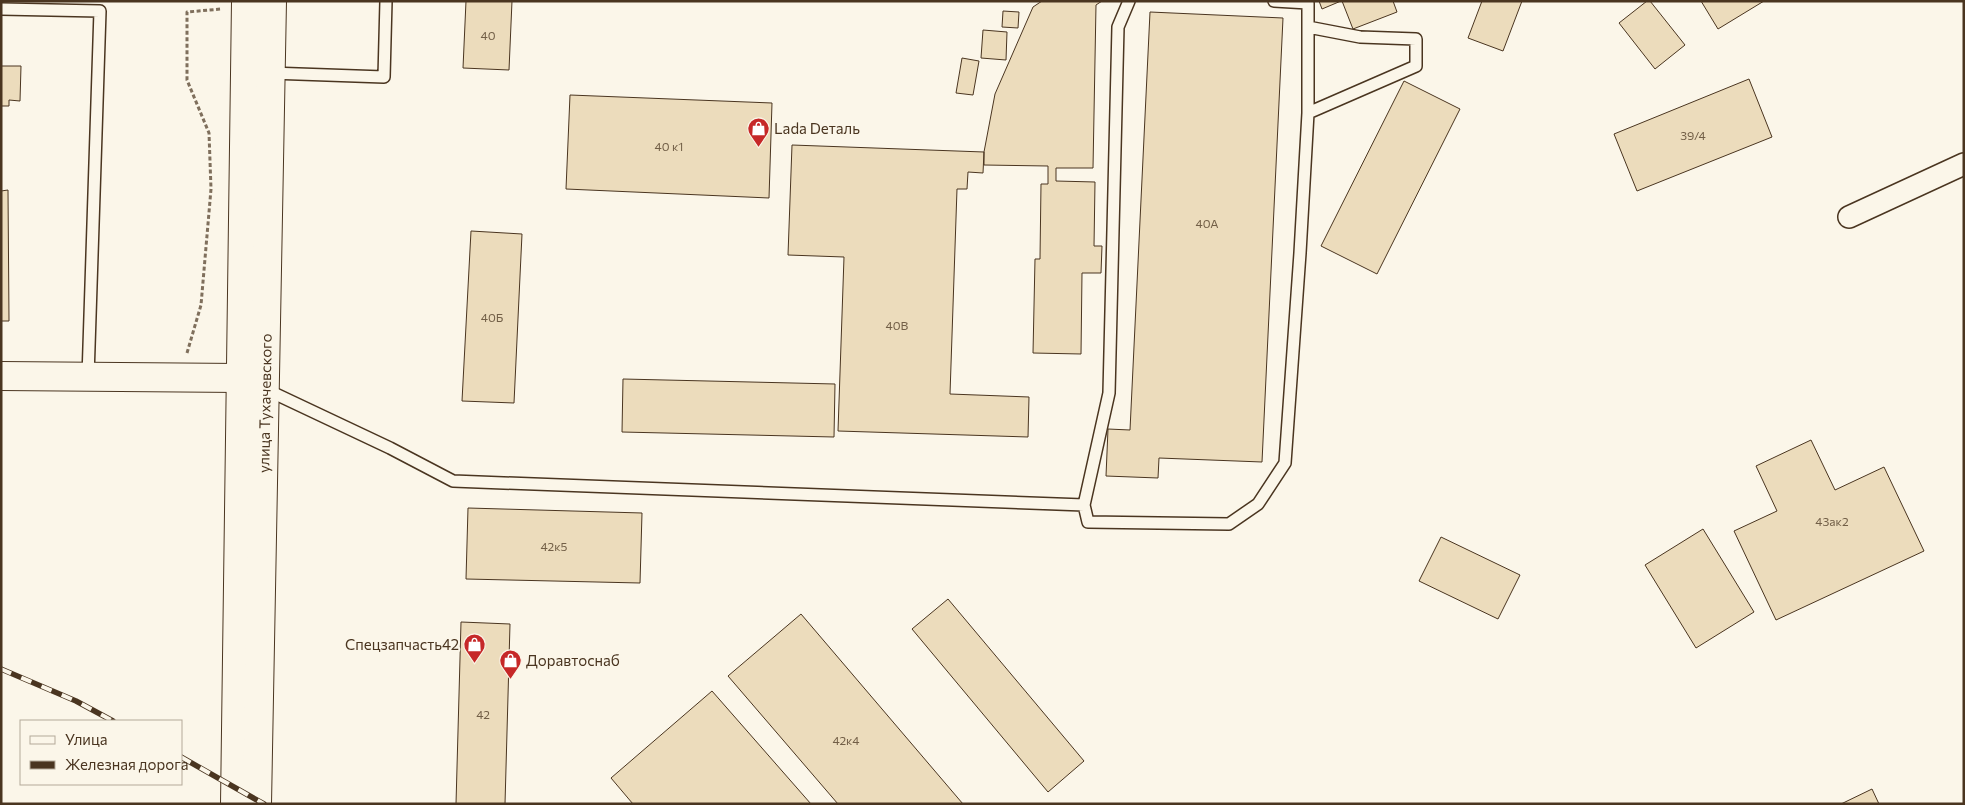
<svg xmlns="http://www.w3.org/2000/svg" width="1965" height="805" viewBox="0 0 1965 805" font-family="Commissioner,sans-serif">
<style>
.building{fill:#ecdcbc;stroke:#4a3520}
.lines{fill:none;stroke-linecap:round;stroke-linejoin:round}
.lane-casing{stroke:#4a3520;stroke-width:14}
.street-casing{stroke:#4a3520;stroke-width:24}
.secondary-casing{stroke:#4a3520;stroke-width:30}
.primary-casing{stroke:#4a3520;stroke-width:30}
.path{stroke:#7f6f5c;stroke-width:3;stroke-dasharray:4 2.5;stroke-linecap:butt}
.lane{stroke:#fbf6e9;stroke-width:11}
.street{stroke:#fbf6e9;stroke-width:21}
.secondary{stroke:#fbf6e9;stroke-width:28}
.primary{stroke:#fbf6e9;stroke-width:28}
.rail-casing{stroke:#4a3520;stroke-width:5.5}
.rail{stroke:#fbf6e9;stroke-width:4;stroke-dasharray:11;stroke-linecap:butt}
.labels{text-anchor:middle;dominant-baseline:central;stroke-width:4;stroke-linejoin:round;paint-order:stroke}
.number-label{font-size:12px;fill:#725f47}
.poi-label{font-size:15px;fill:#4a3520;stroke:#fbf6e9;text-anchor:start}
.street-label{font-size:15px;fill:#4a3520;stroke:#fbf6e9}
</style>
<rect width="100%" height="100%" fill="#fbf6e9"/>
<path class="building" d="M466,1h46l-3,69 -46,-2z
M1042,1h60l-6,4 -3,163h-37v13l39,1 -1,64h8l-1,27h-19l-1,81 -48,-1 2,-94h5l1,-75h7v-18l-64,-1v-13l11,-58 38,-87z
M1319,1h22l-19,8z
M1342,1h51l4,11 -44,17z
M1482,1h40l-19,50 -35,-13z
M1647,1h3l35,44 -30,24 -36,-46z
M1701,1h63l-46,28z
M1003,11l16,1 -1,16 -16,-1z
M1150,12l133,6 -21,444 -103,-4 -1,20 -52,-2 2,-47 22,1z
M983,30l24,2 -1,28 -25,-2z
M962,58l17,3 -6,34 -17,-2z
M1,66h20l-1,35 -11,-1v6h-8z
M1749,79l23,58 -135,54 -23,-57z
M1404,81l56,28 -83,165 -56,-28z
M570,95l202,8 -3,95 -203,-9z
M792,145l192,7 -1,21 -15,-1 -1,17h-10l-7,205 79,3 -1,40 -190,-6 6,-174 -56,-2z
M8,190l1,131h-8v-130z
M471,231l51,3 -8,169 -52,-2z
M623,379l212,5 -1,53 -212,-5z
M1811,440l24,50 49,-23 40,84 -148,69 -42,-89 43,-20 -21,-45z
M468,508l174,5 -2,70 -174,-4z
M1703,529l51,83 -58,36 -51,-83z
M1441,537l79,38 -22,44 -79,-38z
M948,599l136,162 -36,31 -136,-163z
M801,614l162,190h-125l-110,-128z
M461,622l49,2 -5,180h-49z
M712,691l99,113h-178l-22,-26z
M1872,789l7,15h-38z"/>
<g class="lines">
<defs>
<path id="lane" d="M1129,1l-11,26 -9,366 -25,112 4,17 141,2 29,-20 27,-41 15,-210 8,-140v-110l-34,-2
M1,9l99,2 -12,366
M1308,27l52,10 56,2v27l-108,47
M270,73l114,4 2,-76
M265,389l125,59 63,33 631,24"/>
<path id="street" d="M1849,217l115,-53"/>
<path id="secondary" d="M1,376l239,2"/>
<g id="primary">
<path d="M235,804l11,-803"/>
<path id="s1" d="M257,804l15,-803"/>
</g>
</defs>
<use href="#lane" class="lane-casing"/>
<use href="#street" class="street-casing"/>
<use href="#secondary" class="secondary-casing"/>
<use href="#primary" class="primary-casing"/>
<path class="path" d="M187,353l14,-48 10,-116 -2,-56 -22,-53v-68l34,-3"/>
<use href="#lane" class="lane"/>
<use href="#street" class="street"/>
<use href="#secondary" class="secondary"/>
<use href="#primary" class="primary"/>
<defs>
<path id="rail" d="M1,669l75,32 37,20
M181,757l83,47"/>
</defs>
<use href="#rail" class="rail-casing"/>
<use href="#rail" class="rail"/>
</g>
<defs>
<symbol id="shop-pin" viewBox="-11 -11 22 30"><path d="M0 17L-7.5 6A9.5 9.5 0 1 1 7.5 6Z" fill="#c62828" stroke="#fbf6e9"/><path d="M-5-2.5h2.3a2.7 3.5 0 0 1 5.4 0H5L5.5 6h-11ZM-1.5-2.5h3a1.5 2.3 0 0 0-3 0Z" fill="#fff"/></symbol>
</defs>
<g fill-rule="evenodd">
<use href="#shop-pin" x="746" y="116" width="25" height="34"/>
<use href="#shop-pin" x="462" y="632" width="25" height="34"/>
<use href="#shop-pin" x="498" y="648" width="25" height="34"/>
</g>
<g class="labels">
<g class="number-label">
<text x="488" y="35">40</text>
<text x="1693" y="135">39/4</text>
<text x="669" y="146">40 к1</text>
<text x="1207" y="223">40А</text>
<text x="492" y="317">40Б</text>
<text x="897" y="325">40В</text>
<text x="1832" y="521">43ак2</text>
<text x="554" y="546">42к5</text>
<text x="483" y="714">42</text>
<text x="846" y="740">42к4</text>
</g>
<g class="poi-label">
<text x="774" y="128">Lada Dеталь</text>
<text x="459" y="644" text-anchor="end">Спецзапчасть42</text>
<text x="526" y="660">Доравтоснаб</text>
</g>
<g class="street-label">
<text stroke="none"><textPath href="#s1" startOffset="401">улица Тухачевского</textPath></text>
</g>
</g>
<rect width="1965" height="805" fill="none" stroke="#4a3520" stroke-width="5"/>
<rect x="20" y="720" width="162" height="65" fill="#fbf6e9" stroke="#b4a999"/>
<rect x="30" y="736" width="25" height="8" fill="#fbf6e9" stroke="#b4a999"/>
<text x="65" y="745" font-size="15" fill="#4a3520">Улица</text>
<rect x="30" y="761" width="25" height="8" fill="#4a3520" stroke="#b4a999"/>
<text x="65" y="770" font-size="15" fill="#4a3520">Железная дорога</text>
</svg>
